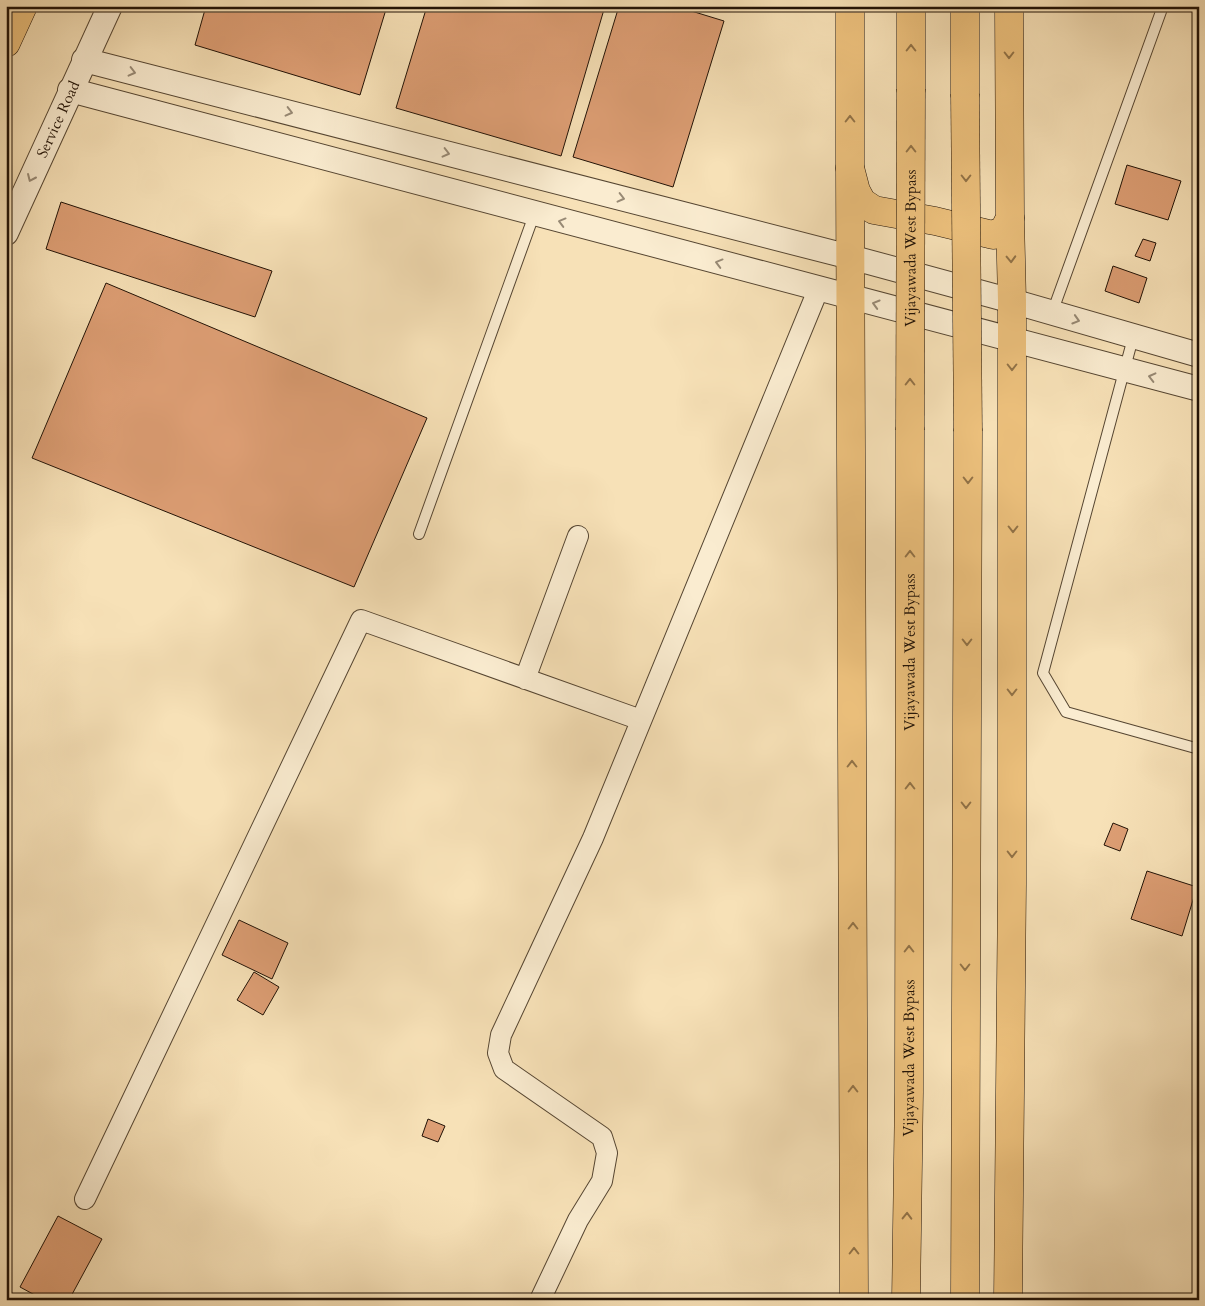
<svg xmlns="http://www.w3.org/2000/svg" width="1205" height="1306" viewBox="0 0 1205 1306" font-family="Cardo,serif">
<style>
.building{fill:#dd9e74;stroke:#211206}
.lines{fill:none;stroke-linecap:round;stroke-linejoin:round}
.service-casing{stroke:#564632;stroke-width:12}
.minor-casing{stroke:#564632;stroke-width:22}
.tertiary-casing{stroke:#564632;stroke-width:26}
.primary-casing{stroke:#211206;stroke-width:29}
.trunk-casing{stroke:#211206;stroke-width:29}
.service{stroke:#faecd0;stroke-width:10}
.minor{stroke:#faecd0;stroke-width:20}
.tertiary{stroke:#faecd0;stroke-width:24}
.primary{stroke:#ecc07c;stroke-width:28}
.trunk{stroke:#ecc07c;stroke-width:28}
.trunk-bridge-casing{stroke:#211206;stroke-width:29;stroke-linecap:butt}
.trunk-bridge{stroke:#ecc07c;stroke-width:28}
.oneway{stroke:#917247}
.oneway2{stroke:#988a75}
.labels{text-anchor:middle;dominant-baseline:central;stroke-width:4;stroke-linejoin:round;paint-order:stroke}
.street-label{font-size:15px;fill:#211206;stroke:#faecd0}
</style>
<rect width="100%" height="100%" fill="#f7e1b7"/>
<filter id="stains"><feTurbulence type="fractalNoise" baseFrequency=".004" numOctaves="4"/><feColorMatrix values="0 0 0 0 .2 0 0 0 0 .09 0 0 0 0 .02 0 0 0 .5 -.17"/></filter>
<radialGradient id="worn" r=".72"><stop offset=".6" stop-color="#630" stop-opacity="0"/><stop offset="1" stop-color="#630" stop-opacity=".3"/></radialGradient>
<path class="building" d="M206,6h181l-27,89 -165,-50z
M427,6h178l-44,150 -165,-48z
M619,6h56l49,15 -51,166 -100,-30z
M1127,165l54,16 -13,39 -53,-16z
M61,202l211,69 -17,46 -209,-68z
M1143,239l13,4 -6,18 -15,-5z
M1113,266l34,12 -8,25 -34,-12z
M106,283l321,135 -73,169 -322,-129z
M1113,823l15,6 -8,22 -16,-6z
M1147,871l50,16 -15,49 -51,-17z
M239,920l49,23 -16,36 -50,-24z
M254,972l25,15 -16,28 -26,-15z
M428,1119l17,7 -7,16 -16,-6z
M58,1216l44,23 -33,61h-25l-24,-13z"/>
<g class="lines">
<defs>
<path id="service" d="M1052,313l111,-307
M1133,338l-90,335 23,39 133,37
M419,534l115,-319"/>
<path id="minor" d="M525,679l53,-143
M85,1199l276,-579 280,100
M540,1300l38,-80 24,-39 5,-28 -5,-16 -98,-68 -6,-16 3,-18 92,-197 225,-548"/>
<g id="tertiary">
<path d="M84,60l766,197 162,44 187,54"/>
<path d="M70,90l1129,299"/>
<path id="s1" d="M6,233l104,-227"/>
</g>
<path id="primary" d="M850,6v162l6,23 6,11 12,8 61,11 58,14 11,-5 6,-12 -1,-212
M6,43l17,-37"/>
<g id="trunk">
<path d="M911,6v83"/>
<path d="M965,6v88"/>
<path d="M850,168l4,1132"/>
<path id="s2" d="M906,1300l3,-208 1,-662"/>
<path d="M965,1300l3,-869"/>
<path d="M1008,1300l4,-416v-583l-2,-83"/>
</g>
</defs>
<use href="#service" class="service-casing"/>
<use href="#minor" class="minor-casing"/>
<use href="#tertiary" class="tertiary-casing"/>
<use href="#primary" class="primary-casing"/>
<use href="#trunk" class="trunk-casing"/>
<use href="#service" class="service"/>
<use href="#minor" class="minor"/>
<use href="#tertiary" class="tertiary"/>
<use href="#primary" class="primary"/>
<use href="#trunk" class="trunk"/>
<defs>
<g id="trunk-bridge">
<path d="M965,94l3,337"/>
<path id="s3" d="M910,430l1,-341"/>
</g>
</defs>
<use href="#trunk-bridge" class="trunk-bridge-casing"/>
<use href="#trunk-bridge" class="trunk-bridge"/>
</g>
<defs><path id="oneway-chevron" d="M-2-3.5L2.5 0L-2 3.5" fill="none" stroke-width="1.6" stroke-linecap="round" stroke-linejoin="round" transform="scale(1.25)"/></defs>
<g class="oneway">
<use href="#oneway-chevron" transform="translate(911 48) rotate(-90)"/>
<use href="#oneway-chevron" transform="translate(1009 55) rotate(90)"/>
<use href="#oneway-chevron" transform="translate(850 119) rotate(-90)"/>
<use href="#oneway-chevron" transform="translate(911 149) rotate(-90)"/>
<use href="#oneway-chevron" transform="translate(966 178) rotate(90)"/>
<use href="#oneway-chevron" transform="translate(1011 259) rotate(88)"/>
<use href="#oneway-chevron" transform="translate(1012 367) rotate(90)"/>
<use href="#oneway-chevron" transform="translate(910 382) rotate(-90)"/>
<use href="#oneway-chevron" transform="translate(968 480) rotate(90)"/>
<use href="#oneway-chevron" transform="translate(1013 529) rotate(90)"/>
<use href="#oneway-chevron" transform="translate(910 554) rotate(-90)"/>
<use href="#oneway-chevron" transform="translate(967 642) rotate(90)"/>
<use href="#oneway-chevron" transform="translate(1012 692) rotate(90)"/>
<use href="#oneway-chevron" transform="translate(852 764) rotate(-90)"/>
<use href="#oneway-chevron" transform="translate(910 786) rotate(-90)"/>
<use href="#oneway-chevron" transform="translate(966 805) rotate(90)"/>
<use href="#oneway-chevron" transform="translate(1012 854) rotate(90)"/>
<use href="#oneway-chevron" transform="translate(853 926) rotate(-90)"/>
<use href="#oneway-chevron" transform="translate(909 949) rotate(-90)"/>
<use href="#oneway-chevron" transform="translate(965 967) rotate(90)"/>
<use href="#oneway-chevron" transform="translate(853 1089) rotate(-90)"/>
<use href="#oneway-chevron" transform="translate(907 1216) rotate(-89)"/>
<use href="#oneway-chevron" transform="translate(854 1251) rotate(-90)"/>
</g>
<g class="oneway2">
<use href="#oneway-chevron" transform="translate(132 72) rotate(14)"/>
<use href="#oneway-chevron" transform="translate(289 112) rotate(14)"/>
<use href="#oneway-chevron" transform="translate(446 153) rotate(14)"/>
<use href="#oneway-chevron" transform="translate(31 178) rotate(114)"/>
<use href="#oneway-chevron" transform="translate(621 198) rotate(14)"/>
<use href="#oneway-chevron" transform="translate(562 222) rotate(-165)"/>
<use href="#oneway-chevron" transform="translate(719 263) rotate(-165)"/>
<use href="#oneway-chevron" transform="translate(876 304) rotate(-164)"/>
<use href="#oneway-chevron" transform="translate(1076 320) rotate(17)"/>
<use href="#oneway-chevron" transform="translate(1152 377) rotate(-166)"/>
</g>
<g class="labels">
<g class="street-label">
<text stroke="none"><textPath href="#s1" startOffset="125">Service Road</textPath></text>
<text stroke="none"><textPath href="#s3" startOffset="182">Vijayawada West Bypass</textPath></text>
<text stroke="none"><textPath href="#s2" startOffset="648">Vijayawada West Bypass</textPath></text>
<text stroke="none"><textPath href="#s2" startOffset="242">Vijayawada West Bypass</textPath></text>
</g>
</g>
<rect width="1205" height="1306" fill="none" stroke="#f7e1b7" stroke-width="25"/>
<rect x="8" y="8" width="1190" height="1291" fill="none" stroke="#211206" stroke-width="2.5"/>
<rect x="12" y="12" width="1180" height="1281" fill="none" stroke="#211206"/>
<rect width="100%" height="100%" filter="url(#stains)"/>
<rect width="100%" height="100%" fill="url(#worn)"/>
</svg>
